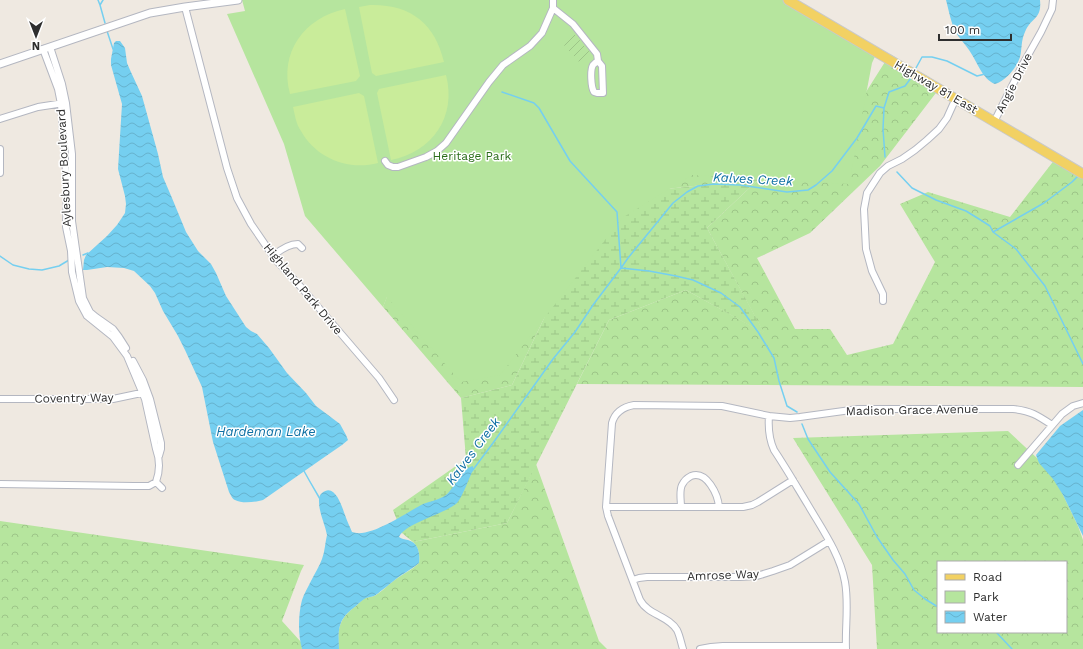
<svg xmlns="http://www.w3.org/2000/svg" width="1083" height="649" viewBox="0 0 1083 649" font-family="'Work Sans',sans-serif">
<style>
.forest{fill:url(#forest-crowns);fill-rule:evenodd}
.wetland{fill:url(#wetland-marsh)}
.park{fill:#b6e59e}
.garden{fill:url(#garden-furrows)}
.pitch{fill:#c9ec9a}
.water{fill:url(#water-waves)}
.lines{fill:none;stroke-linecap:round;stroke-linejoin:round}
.stream{stroke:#75cff0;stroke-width:1.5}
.minor-casing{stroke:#b4b7c1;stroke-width:8}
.tertiary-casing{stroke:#b4b7c1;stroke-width:9}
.primary-casing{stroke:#c9c9c9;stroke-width:11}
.minor{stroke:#fff;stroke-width:6}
.tertiary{stroke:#fff;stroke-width:7}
.primary{stroke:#f2d163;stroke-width:9}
.labels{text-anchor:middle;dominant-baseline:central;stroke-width:3;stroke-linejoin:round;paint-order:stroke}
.street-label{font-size:12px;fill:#2e2e2e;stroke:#fff}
.park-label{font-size:12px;fill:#2c6e1b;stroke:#fff}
.water-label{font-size:13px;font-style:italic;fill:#0d6fa3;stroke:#fff}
</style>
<defs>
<pattern id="forest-crowns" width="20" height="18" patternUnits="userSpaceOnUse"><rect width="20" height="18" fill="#b6e59e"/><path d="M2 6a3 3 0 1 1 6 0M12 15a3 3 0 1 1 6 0" fill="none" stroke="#9dc588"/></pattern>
<pattern id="wetland-marsh" width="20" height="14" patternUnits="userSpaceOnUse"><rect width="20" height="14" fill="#b6e59e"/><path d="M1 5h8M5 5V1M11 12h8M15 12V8" fill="none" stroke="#9dc588"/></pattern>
<pattern id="garden-furrows" width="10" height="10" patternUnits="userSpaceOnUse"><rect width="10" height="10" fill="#b6e59e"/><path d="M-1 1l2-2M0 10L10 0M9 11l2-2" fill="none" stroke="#9dc588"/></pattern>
<pattern id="water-waves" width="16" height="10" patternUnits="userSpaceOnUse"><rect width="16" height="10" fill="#75cff0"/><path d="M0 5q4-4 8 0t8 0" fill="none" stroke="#66b2ce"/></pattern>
</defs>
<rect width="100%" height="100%" fill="#efe9e1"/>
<path class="forest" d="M890,54l52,31 -62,81 -70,67 -53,25 38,71h35l17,26 46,-11 42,-82 -35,-58 28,-12 82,25 49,-63 24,15v218l-506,-3 32,-64 77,-30 78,43 -57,-105 52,-49 -130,14 -56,65 -61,127 -51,13 -78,-91 57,-151 393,-12z
M1008,431l44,41 26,54 5,14v109h-206l-5,-84 -79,-127zM938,562h128v70h-128z
M536,464l63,177 8,8h-268c-2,-20 0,-31 17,-43 3,-3 6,-6 9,-8 3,-1 7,-1 9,-2 5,-2 13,-10 17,-13 9,-8 20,-12 28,-20 1,-8 0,-15 -6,-21l94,-19z
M0,521l304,44 -3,6 -19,50 19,21 1,7h-302z"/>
<path class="wetland" d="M759,179l-52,49 58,106 -79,-44 -77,30 -102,203 -94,19 -11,-9 -9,-23 73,-51 -5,-61 51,-13 61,-127 56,-65z"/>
<path class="park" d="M242,0h544l91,52 -5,11 -23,121 -157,-9 -70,43 -122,157 -39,7 -74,-85 -4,10 -78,-91 -21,-72 -57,-130 18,-3z"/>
<path class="garden" d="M573,32l18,22 -11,9 -17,-19z"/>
<path class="pitch" d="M370,5c40,-1 65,18 74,57l-68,14 -4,-3 -13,-66z
M345,9l15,67 -4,5 -66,13c-11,-42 14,-76 55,-85z
M446,75c11,42 -14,77 -55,85l-14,-67 2,-4z
M359,93l5,3 14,67c-30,8 -62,-5 -77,-32 -5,-7 -6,-16 -8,-24z"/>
<path class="water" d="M946,0h94c2,20 -9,17 -15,32 -4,8 -3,17 -5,25 -3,10 -14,24 -25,27 -13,-5 -18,-23 -26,-34 -4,-6 -9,-11 -13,-17 -5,-10 -7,-22 -10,-33z
M116,41h4l5,7 2,15 3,7 12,26 16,58 5,23 9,21 14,34 12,19 13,13 5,9 10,23 20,31 5,4 6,3 12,14 18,25 19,20 10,13 24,18 6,11 2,5 -6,5 -16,11 -63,44c-7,2 -21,4 -28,0 -3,-1 -4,-5 -6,-8l-16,-50 -11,-55 -17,-37 -7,-14 -15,-25 -8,-18 -5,-7 -16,-15 -10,-3 -17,-1 -20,3h-4l1,-10 2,-5 21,-19 10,-11 8,-12 1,-9 -1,-8 -7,-27 4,-65 -11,-39v-6l3,-16z
M1083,410v126l-20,-41 -10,-16 -14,-16 -3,-8 24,-29z
M473,466v4c-4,8 -10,26 -16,33 -12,11 -52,20 -58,34 3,2 5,2 9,3 11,3 12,14 11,23 -8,7 -19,12 -28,20 -4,3 -12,10 -17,13 -2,1 -6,1 -8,2 -4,2 -7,5 -10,8 -18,13 -18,22 -17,43h-37c-4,-14 -4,-34 0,-49 2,-6 6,-13 9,-19 4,-8 8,-14 11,-22 3,-8 3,-16 5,-24 -2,-11 -8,-22 -8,-33 0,-4 0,-6 3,-9 13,-11 20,14 23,22 2,6 5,12 7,17 18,7 55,-20 71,-28 8,-3 16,-4 23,-9 10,-8 14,-26 27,-29z"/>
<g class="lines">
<path class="stream" d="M98,0l2,5 5,18
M100,5l3,-5
M107,31l6,18
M916,68l6,-11h10l15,4 30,15 8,-2
M502,92l32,11 5,5 31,53 47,51 4,56
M885,157l-2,-28 1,-21 5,-16 16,-6 6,-8
M897,172l15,16 24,12 30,11 13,8 11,7 3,6 23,17 29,37 38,78
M993,232l51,-29 28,-21 6,-6
M83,255l5,-2
M0,256l13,9 16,4 13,1 17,-4 10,-6
M621,268l28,3 27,5 17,4 28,13 19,14 18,25 16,26 5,23 8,25 10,6
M802,424l6,15 22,33 29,32 18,33 16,23 12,14 9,16 11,9 13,8
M304,471l5,9 11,19
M472,471l21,-28 60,-84 22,-27 18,-27 28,-37 7,-10 45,-55 14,-11 11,-6 16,-2 26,1 47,7 21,-2 8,-5 16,-14 25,-33 19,-32 8,2
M996,632l16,17"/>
<defs>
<path id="minor" d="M185,7l42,161 10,30 14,26 24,35 25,27 79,92 15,22
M553,8l20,16 24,30 1,7 4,5 1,27h-6l-3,-1c-3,-5 -4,-22 -1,-27 2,-2 3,-3 5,-4
M50,47l12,37 4,19 6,51v67l11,77 7,14 6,5 17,12 6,8 7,11
M43,49l15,40 3,15 6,82 -1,41 5,24 1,21 7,29 8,15 26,21 14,19 18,43 11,50c4,11 4,22 0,33
M0,119l38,-12 26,-4
M994,122l29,-58 18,-32 11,-23 1,-9
M0,149v24
M385,161l3,4 5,2h5l28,-10 11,-6 9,-8 43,-61 14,-17 27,-19 12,-13 11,-25v-8
M273,256c7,-6 16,-12 25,-12l4,4
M883,301v-7l-11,-23 -6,-22 -2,-40 3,-16 13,-20 8,-7 14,-7 13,-9 12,-10 12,-11 8,-11 9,-20
M133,361l10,19 7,19 11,44v6l-2,7
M0,399h113l33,-7
M769,416l21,2 10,-1 58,-8h155c18,2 24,6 39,16
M1018,465l44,-51 11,-8 10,-3
M0,484l134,2h15l7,-4 6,6
M606,507h137l9,-2 6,-3 35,-22
M681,507c0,-7 -2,-16 1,-22 2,-4 5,-7 9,-9 16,-6 27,19 28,31
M633,580l6,-2 8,-1h93l17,-1 16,-5 17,-6 39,-24
M683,649c-2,-6 -3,-13 -6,-19 -8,-14 -29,-15 -37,-30l-32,-84 -2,-9 6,-84c3,-11 11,-16 22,-18l88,1 47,10c-1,13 0,23 5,34 12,18 23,37 34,55 14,24 32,49 37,77 4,22 0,45 1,67
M700,649l11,-2 12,-1h123"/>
<path id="tertiary" d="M0,64l150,-51 35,-6 53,-7"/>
<path id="primary" d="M788,0l295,174"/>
</defs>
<use href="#minor" class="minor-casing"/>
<use href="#tertiary" class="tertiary-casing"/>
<use href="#primary" class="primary-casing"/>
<use href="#minor" class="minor"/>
<use href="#tertiary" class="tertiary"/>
<use href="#primary" class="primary"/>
</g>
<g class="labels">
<g class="street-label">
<text transform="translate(1014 83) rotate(-63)">Angie Drive</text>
<text transform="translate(936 87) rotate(30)">Highway 81 East</text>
<text transform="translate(64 168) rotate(-93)">Aylesbury Boulevard</text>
<text transform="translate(303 289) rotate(50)">Highland Park Drive</text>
<text transform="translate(74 398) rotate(-1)">Coventry Way</text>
<text transform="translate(912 410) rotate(-1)">Madison Grace Avenue</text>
<text transform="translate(723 575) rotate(-2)">Amrose Way</text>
</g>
<g class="park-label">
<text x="472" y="156">Heritage Park</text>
</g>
<g class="water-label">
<text transform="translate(753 179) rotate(3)">Kalves Creek</text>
<text x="266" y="431">Hardeman Lake</text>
<text transform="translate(473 451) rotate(-53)">Kalves Creek</text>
</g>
</g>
<rect x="937" y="561" width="130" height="72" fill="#ffffff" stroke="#ababab"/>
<rect x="945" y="574" width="20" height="6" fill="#f2d163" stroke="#ababab"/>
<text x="973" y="581" font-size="12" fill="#2e2e2e">Road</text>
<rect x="945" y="591" width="20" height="12" fill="#b6e59e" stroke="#ababab"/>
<text x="973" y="601" font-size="12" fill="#2e2e2e">Park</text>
<rect x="945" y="611" width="20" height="12" fill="url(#water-waves)" stroke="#ababab"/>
<text x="973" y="621" font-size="12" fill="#2e2e2e">Water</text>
<g transform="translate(36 36) rotate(180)" stroke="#ffffff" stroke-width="3" paint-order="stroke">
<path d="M0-3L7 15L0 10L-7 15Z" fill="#2e2e2e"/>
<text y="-6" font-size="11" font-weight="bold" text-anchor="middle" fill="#2e2e2e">N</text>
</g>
<path d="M939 34v6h72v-6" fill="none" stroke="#2e2e2e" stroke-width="2"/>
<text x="945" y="34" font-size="12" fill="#2e2e2e" stroke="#ffffff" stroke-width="3" paint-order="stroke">100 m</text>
</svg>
